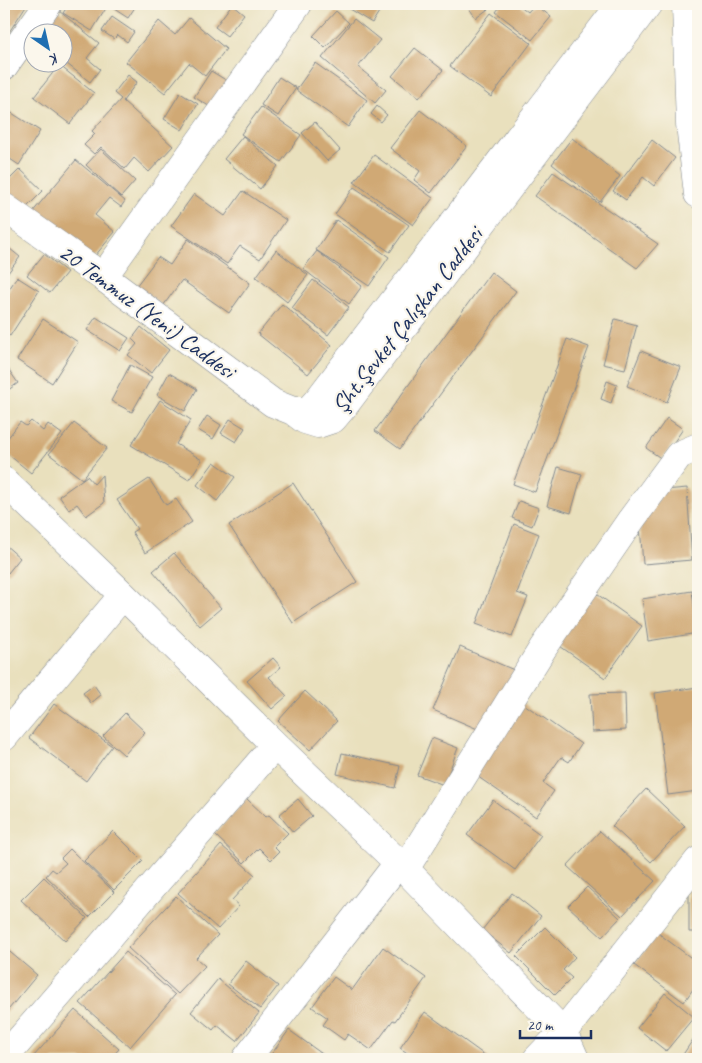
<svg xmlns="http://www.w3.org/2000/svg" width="702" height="1063" viewBox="0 0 702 1063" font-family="Caveat,sans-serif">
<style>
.building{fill:#d0a975}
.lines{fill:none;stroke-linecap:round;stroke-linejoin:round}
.minor-casing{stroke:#82888e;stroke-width:29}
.minor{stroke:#fff;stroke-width:28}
.labels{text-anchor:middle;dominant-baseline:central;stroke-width:4.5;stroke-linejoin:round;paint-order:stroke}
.street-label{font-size:24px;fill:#1b2f5e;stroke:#fbf7ec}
</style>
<rect width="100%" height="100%" fill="#fbf7ec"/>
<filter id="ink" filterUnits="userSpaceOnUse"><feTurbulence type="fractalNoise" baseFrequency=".02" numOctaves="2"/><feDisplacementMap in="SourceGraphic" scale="10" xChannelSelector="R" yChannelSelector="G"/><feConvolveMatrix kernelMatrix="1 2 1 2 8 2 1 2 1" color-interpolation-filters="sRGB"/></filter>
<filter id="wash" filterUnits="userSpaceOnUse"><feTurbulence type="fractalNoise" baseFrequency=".0096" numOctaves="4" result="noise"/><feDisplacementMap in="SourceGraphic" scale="20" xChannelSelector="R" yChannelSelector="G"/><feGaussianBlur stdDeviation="1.12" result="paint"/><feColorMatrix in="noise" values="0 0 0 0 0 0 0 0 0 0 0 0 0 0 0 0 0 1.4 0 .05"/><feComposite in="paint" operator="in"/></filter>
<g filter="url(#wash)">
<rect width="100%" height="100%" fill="#e9e0bd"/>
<g id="blocks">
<path class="building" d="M4,4h23l-23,36z
M69,4h68l-9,14 -20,-13 -16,26 -29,-18z
M232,4l12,10 -17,22 -12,-9z
M341,4h43l-12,19z
M471,4h13l4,5 -12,9 -8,-11z
M502,4h16l10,8 7,-8 16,13 -19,23 -36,-28z
M59,11l40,32 -12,15 13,11 -10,13 -28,-22v-28h-14l-3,-2z
M336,11l13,12 -24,25 -12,-12z
M491,13l40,30 -40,54 -41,-31z
M112,17l22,15 -7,10 -9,-7 -4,4 -12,-8z
M189,18l37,31 -21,27 -16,-13 -24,30 -39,-31 33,-41 16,14z
M354,19l26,21 -22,27 28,23 -11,13 -53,-45z
M415,48l28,22 -24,28 -27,-22z
M315,63l52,37 -19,27 -52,-37z
M59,65l35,28 -24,31 -36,-27z
M211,71l18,11 -17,26 -18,-11z
M128,75l9,7 -14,19 50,45 -24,26 -15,-14 -9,11 -24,-22 -7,7 -10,-9 11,-11 -3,-3 29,-32 -7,-6z
M279,77l17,11 -18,28 -17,-11z
M180,93l18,11 -16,26 -18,-11z
M377,106l10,9 -6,7 -10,-8z
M261,107l40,28 -20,27 -40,-28z
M4,108l36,23 -21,34 -15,-10z
M420,110l47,36 -36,47 -17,-13 6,-9 -30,-23z
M315,122l25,28 -13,11 -25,-28z
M243,136l35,30 -18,23 -36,-30z
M572,138l48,38 -20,26 -48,-38z
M652,140l23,18 -21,28 -11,-9 -17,23 -13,-9z
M101,149l34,32 -14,16 -35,-32z
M374,155l59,43 -20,27 -59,-43z
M76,160l49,41 -4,6 -12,-9 -14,17 20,17 -26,31 -58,-49z
M20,169l23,22 -23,23 -16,-16v-13z
M553,172l105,72 -21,24 -102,-72z
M354,187l55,38 -19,27 -55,-38z
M243,191l43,29 -26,39 -20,-13 -13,18 -56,-38 23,-32 31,22z
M336,220l53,37 -20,29 -53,-36z
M188,239l62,44 -21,30 -47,-33 -19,26 -27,-20 22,-29 12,8z
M4,244l16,13 -16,21z
M276,250l32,25 -21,27 -31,-25z
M317,251l45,35 -13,18 -46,-35z
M44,254l23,18 -17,21 -23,-18z
M491,272l25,19 -116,158 -25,-18z
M17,277l22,14 -29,45 -6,-4v-35z
M313,280l36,27 -21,28 -36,-27z
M282,304l50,41 -24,29 -50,-40z
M96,317l33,21 -9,13 -33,-21z
M43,319l35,23 -26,41 -35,-23z
M615,319l22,6 -12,44 -22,-5z
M141,327l28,23 -18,23 -23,-18 9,-11 -5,-5z
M567,339l22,8 -54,145 -22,-8z
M641,351l40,16 -14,35 -40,-16z
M4,363l14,20 -14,10z
M130,365l22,12 -20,35 -21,-11z
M169,373l28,16 -12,22 -28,-16z
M607,381l10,4 -6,18 -10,-4z
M160,400l31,20 -15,24 26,16 -13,20 -58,-35z
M207,416l14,9 -8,14 -15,-9z
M667,418l16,11 -21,30 -16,-11z
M230,419l15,9 -9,14 -15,-9z
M31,421l12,10 5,-7 14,10 -31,39 -27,-22v-8l16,-21 6,4z
M74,423l33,25 -25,31 -33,-25z
M214,462l21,15 -18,24 -20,-16z
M558,467l24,7 -11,39 -24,-7z
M102,475l2,28 -18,13 -9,-12 -8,6 -10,-14 28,-20 7,8z
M149,479l17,26 10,-6 16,23 -47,31 -13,-21 5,-3 -20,-29z
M293,483l64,99 -64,41 -64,-98z
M687,488l5,72 -49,4 -3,-38 25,-36z
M519,501l20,7 -7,18 -20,-8z
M514,524l25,10 -22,59 11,4 -16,40 -36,-13z
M4,544l16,14 -12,15 -4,-4z
M174,553l47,55 -21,18 -47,-55z
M692,591l6,42 -50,8 -6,-42z
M594,592l48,34 -37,52 -48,-34z
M460,647l54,23 -27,63 -54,-23z
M273,658l8,9 -12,10 18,19 -15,13 -25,-28z
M94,685l7,10 -10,8 -8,-10z
M698,687v104l-30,4 -13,-102z
M305,691l32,30 -27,29 -32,-29z
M625,693l1,37 -34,2 -2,-38z
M521,702l60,42 -12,18 -8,-5 -18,26 11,8 -18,26 -65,-45z
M54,704l58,42 -26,35 -57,-43z
M125,713l20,19 -21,23 -21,-19z
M432,738l26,10 -14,37 -27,-10z
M342,753l58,13 -5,22 -58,-14z
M646,789l39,37 -34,36 -39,-36z
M247,799l19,18 3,-2 19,18 -14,14 5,5 -8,8 -12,-12 -15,15 -30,-29z
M298,799l14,17 -19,16 -14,-17z
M493,800l48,35 -26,35 -48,-35z
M113,831l30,30 -29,29 -30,-29z
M600,831l55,50 -33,35 -55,-50z
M221,845l34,30 -23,25 7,6 -21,23 -40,-36z
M70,849l44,43 -25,25 -43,-41 6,-7 4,3 10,-9 -5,-5z
M44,877l43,41 -22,23 -44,-41z
M689,884h9v48h-9z
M587,887l33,31 -18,19 -34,-31z
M512,893l29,23 -30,37 -29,-23z
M176,896l42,39 -22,23 9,8 -27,28 -50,-46z
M545,927l30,30 -12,13 9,8 -17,17 -39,-39z
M658,933l40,30v19l-14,20 -50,-37z
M4,947l33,28 -33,40z
M383,947l43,31 -31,43 -2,-1 -22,30 -23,-16 -4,6 -21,-15 5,-7 -16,-11 22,-30 18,13z
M126,952l49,43 -45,52 -50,-44z
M246,961l32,25 -18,23 -32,-25z
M218,979l41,34 -22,28 -20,-16 -4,5 -22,-18z
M665,993l29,24 -28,34 -29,-23z
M75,1010l44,39 -9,10h-74l-3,-2z
M425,1012l65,47h-74l-16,-11z
M289,1030l36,26 -3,3h-54z
M698,1032v27h-18z"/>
</g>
</g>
<g filter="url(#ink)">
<use href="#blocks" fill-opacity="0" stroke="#82888e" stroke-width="1"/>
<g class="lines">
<defs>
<path id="minor" d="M686,4l4,120 8,70
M4,66l44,-62
M4,207l99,70 170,126 20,8 12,9 13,4 15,-5 11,-13 304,-402
M103,277l195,-273
M293,411h15l10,-11 303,-396
M4,481l119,114 152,150 130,124 158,163 12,27
M4,737l119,-142
M405,869l138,-221 88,-128 48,-65 19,-8
M4,1058l271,-313
M246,1059l153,-197
M537,1059l26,-27 135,-171"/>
</defs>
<use href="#minor" class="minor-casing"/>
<use href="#minor" class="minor"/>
</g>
</g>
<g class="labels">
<g class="street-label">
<text transform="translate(147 311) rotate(36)">20 Temmuz (Yeni) Caddesi</text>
<text transform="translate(407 320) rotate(-52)">Şht.Şevket Çalışkan Caddesi</text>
</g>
</g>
<rect width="702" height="1063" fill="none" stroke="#fbf7ec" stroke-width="20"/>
<g transform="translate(48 48) rotate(146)"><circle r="24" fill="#fbf7ec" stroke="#a1a7b3"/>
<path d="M0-4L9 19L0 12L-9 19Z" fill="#1f6fb2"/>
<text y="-8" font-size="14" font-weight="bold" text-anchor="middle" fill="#1b2f5e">K</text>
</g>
<path d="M520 1030v8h71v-8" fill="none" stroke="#1b2f5e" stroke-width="2.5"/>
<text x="527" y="1030" font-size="15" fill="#1b2f5e" stroke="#fbf7ec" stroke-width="4" paint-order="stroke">20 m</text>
</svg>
